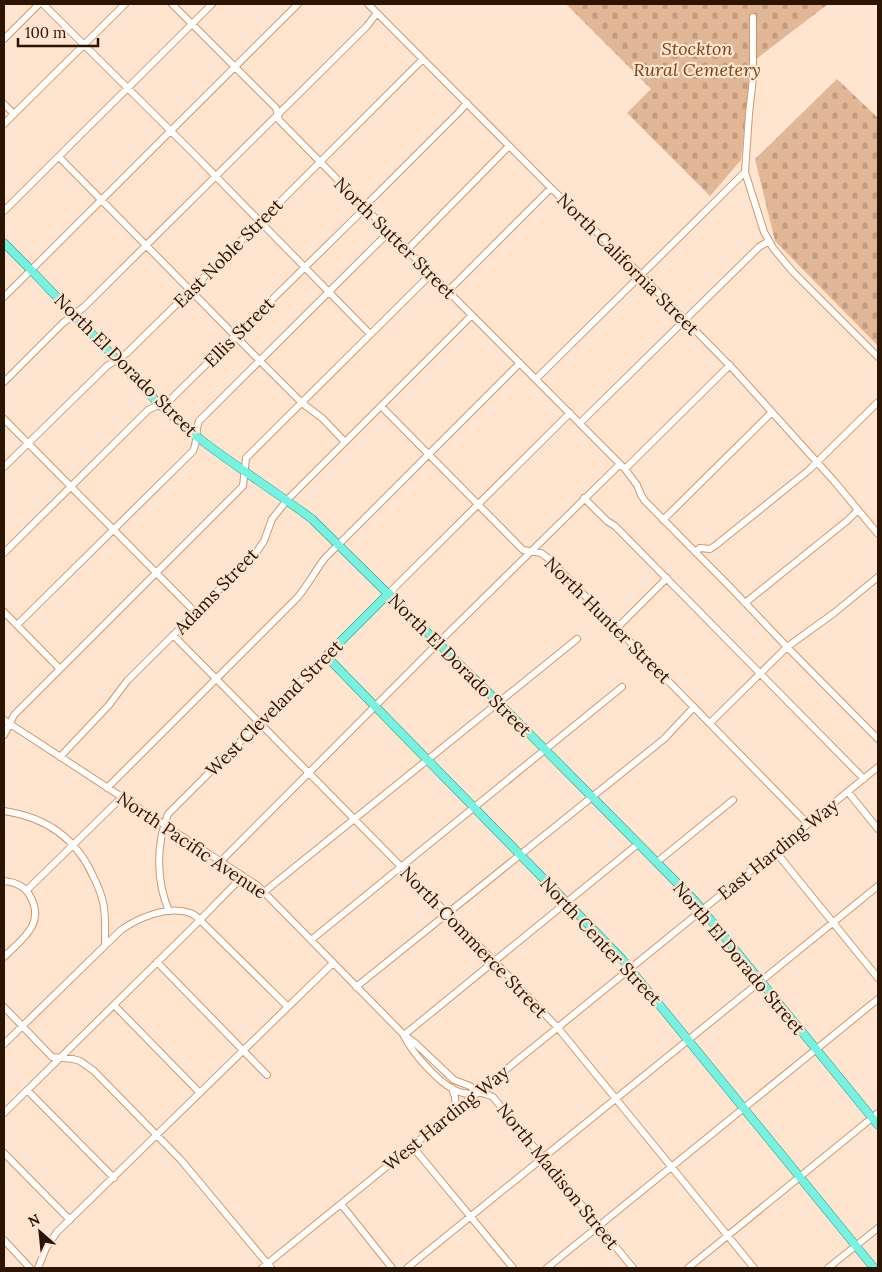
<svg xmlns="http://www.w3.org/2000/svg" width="882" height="1272" viewBox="0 0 882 1272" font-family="Lora,serif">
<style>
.cemetery{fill:url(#cemetery-stones)}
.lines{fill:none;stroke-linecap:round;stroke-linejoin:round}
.minor-casing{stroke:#d59764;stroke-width:8}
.major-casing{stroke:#229d84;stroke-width:9}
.minor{stroke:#fff;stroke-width:6}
.major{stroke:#77f1e0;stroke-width:8}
.labels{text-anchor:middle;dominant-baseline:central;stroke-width:4.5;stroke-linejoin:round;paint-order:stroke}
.park-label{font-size:18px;font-style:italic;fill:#794615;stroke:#ffe4d0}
.street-label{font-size:18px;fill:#2b1401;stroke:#ffe4d0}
</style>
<defs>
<pattern id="cemetery-stones" width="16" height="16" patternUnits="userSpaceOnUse" patternTransform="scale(1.25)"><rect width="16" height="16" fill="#e2b796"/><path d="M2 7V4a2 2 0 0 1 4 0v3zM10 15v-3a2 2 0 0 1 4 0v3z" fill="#c29c80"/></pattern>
</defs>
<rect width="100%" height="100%" fill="#ffe4d0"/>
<path class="cemetery" d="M566,4h262l-77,59 -10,97 -31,36 -83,-83 24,-24z
M837,79l41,39v228l-103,-105 -20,-82z"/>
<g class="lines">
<defs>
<path id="minor" d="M43,4l150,149 177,181
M172,4l104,104 3,12 110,112 236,237 12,16 4,10 4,6 87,88 55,58 91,92
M368,4l183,184 90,87 94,96 99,110 44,53
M753,17v61l-4,36 -4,58 19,60 9,16 20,24 85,85
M4,39l35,-35
M4,104l10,10
M4,124l121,-120
M59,157l201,204 42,42 20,15 23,24
M4,211l208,-207
M407,250l102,-104
M448,291l103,-103
M4,297l294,-293
M536,379l209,-207
M4,382l59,-59 21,-16 283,-281 10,-13
M381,406l142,144 18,3 8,6 259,265
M4,419l192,194
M580,423l179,-176 10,-6
M4,467l103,-101 20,-13 133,-131 163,-163
M625,469l105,-104
M584,498l23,23 8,5 249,253
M663,520l109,-108
M695,552l5,-4 10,1 6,-4 93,-75 69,-68
M4,553l144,-143 23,-11 188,-185 11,-13 88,-88 9,-10
M389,593l181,-180
M745,603l103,-83 10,-10
M4,612l56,57
M17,625l176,-174c5,-10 2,-20 6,-30l190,-189
M617,628l50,-50
M173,635l321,326 64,67 196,240
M4,720l254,166 146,149 11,8 39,37 16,6 8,7
M710,723l77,-76 47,-34 44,-36
M4,735l10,-20 229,-229 3,-28 185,-184
M60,757l49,-52 18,-24 129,-128 8,-12 8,-22 15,-19 185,-185
M107,788l190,-190c11,-13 18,-27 28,-40l195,-195
M848,792l30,37
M4,811c41,6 72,27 89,65 4,8 8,17 10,26 3,13 2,28 2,42
M775,851l103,127
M220,862l218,-219 182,-179
M657,862l76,-62
M4,881c10,1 21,5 26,15 16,28 -8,43 -26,61
M27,890l94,-92
M264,892l313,-253
M169,911c-13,-30 -13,-66 -1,-97l158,-158
M311,940l311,-253
M157,962l110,113
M356,987l308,-248 30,-32
M114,1005l86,88
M4,1007l48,50 21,2 7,2 14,10 87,89 90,108
M404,1035l234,-191
M404,1036c9,18 39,53 59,57 12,3 16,-4 30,4l140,171
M4,1044l117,-114c17,-12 47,-25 69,-17 4,1 7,4 10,7l88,87
M452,1088l3,9 1,14
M27,1090l87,88
M4,1113l187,-184 52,-53
M412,1146l101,122
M4,1153l66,67
M341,1204l51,64
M4,1240l26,28
M38,1268l8,-20 11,-16 276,-269
M262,1268l616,-501
M407,1268l471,-382
M547,1268l331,-269
M688,1268l190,-155
M828,1268l50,-40"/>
<path id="major" d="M4,243l27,27 128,134c13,12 26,24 41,35 36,28 75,52 112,80l186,183 198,200 182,223
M389,593l-63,63 296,303 252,309"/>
</defs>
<use href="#minor" class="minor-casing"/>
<use href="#major" class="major-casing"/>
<use href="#minor" class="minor"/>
<use href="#major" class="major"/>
</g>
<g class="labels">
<g class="park-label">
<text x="697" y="48">Stockton<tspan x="697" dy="21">Rural Cemetery</tspan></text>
</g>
<g class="street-label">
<text transform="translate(395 238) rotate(45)">North Sutter Street</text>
<text transform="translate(228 253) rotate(-45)">East Noble Street</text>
<text transform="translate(628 264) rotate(45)">North California Street</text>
<text transform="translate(239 332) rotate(-45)">Ellis Street</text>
<text transform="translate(126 365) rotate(45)">North El Dorado Street</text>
<text transform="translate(216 591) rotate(-46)">Adams Street</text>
<text transform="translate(608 620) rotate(45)">North Hunter Street</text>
<text transform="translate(460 665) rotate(45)">North El Dorado Street</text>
<text transform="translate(274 708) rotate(-45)">West Cleveland Street</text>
<text transform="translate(192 845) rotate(34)">North Pacific Avenue</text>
<text transform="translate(778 849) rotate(-39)">East Harding Way</text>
<text transform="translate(601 941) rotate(47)">North Center Street</text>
<text transform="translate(474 942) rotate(46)">North Commerce Street</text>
<text transform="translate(739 958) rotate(50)">North El Dorado Street</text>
<text transform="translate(446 1118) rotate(-39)">West Harding Way</text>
<text transform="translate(558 1176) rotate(51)">North Madison Street</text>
</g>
</g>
<rect width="882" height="1272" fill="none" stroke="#2b1401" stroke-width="10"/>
<g transform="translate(40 1232) rotate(333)" stroke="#ffe4d0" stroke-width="4" paint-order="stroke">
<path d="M0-4L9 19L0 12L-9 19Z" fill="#2b1401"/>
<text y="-8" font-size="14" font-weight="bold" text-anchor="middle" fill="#2b1401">N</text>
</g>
<path d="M18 38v8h80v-8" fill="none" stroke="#2b1401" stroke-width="2.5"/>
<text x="25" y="38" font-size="15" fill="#2b1401" stroke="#ffe4d0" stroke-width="4" paint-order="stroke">100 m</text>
</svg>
